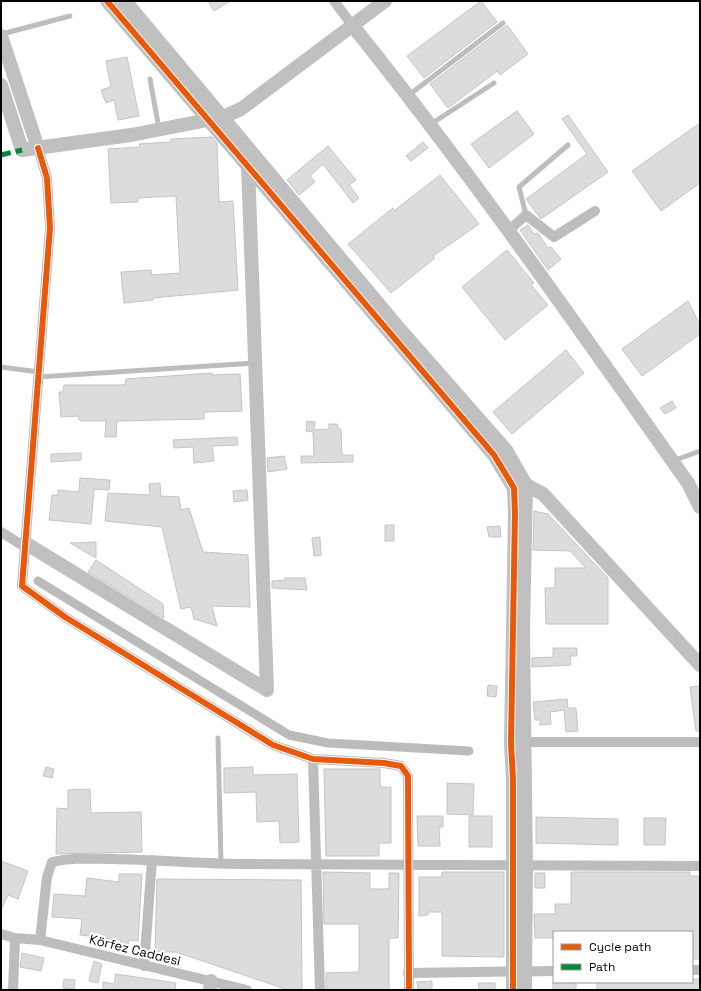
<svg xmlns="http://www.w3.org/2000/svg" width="701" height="991" viewBox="0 0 701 991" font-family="'Space Grotesk',sans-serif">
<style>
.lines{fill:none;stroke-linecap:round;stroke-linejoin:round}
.canal{stroke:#bbb;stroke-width:9}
.building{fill:#dcdcdc;stroke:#c4c4c4}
.lane{stroke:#bdbdbd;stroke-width:5}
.street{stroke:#bdbdbd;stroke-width:10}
.secondary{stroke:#c0c0c0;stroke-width:14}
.quiet{stroke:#00873e;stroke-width:5;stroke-dasharray:10 5;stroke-linecap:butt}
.cycleway-casing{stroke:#fff;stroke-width:8}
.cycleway{stroke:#e8590c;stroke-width:6}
.labels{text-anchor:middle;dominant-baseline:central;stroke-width:4;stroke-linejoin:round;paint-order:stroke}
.street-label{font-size:13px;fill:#000;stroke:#fff}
</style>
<rect width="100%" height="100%" fill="#fff"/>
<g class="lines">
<path class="canal" d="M38,581l251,154 39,8 141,8"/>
</g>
<path class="building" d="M208,1h22l-16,10z
M481,1l16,21 -73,56 -17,-22z
M507,25l21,29 -28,21 -3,-4 -49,37 -18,-24z
M127,57l12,59 -21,4 -4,-20 -8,3 -5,-13 10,-3 -5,-26z
M517,111l17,23 -45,34 -18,-24z
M568,115l40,57 -67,47 -15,-20 61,-45 -25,-35z
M700,123v60l-39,28 -29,-40z
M212,137l5,6 2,59 14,-1 5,89 -85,8v2l-29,3 -3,-31 30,-2 1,5 28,-2 -4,-77 -38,2v4l-27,1 -3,-54 32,-2 -1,-3 32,-2v-3z
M423,142l5,6 -17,13 -5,-5z
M328,146l28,34 -7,5 10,13 -6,5 -30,-39 -13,12 5,6 -16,13 -12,-15z
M440,175l39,49 -46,32 2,2 -44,35 -43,-49 45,-36 2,2z
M528,225l6,9 4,-1 10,15 3,-1 10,12 -13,11 -28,-40z
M507,250l27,33 -3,2 17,20 -43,35 -43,-53z
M688,301l12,24v9l-58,42 -20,-27z
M566,350l18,23 -72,61 -19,-22z
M212,373v2l28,-1 2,37 -38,1v7l-87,2 -1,16h-11l1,-16h-26l-2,-5 -17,1 -2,-25h4l1,-7h61l1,-6z
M672,401l4,7 -11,6 -5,-6z
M307,421l8,1 -1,8 15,-1v-5h8l1,5h3l1,26h11v7l-52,1v-7h13l-1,-24 -7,-1z
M237,437l1,8 -26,1 2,15 -20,2 -1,-16 -19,1 -1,-8z
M81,453v7l-30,2v-8z
M284,456l3,13 -19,3 -1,-14z
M80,478l30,2 -1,10 -15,-1 -3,35 -42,-4 3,-25h6v-5l21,2z
M160,483l1,13 18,1 2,13 8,-2 14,44 45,3 2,52 -38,-1 5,20 -23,-7 -3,-12 -10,2 -19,-82 -57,-6 3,-28 42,2 -1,-11z
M247,490l1,10 -14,2 -1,-11z
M534,511l14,3 60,64v46h-62l-1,-36h10v-20h31l-16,-17 -37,-1z
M385,525h9v16h-9z
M500,526l1,11h-12l-2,-10z
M320,537l1,18 -7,1 -2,-18z
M96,542v16l-26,-15z
M96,560l67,44 1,14 -76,-46z
M285,578h20l2,12 -35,-2v-7l13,-1z
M553,648h24v8h-7l1,9 -39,2v-9l21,-1z
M488,685l9,1 -1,11 -9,-1z
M700,686v45h-4l-6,-44z
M567,699l1,9h8l2,23 -12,1 -2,-22 -14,2 1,12 -11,1v-5h-5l-2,-18z
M46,767l8,2 -2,9 -9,-2z
M253,767v8l44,-1 2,68 -19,1 -1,-22 -22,1 -1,-30 -32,1v-25z
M324,769h56v18h11v56h-12v13h-53z
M447,783l27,1 -1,31 -26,-1z
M90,789l1,24 50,-1 1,40 -86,2 1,-46 11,1v-19z
M417,816h26v11h-4l1,19h-22z
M469,816h23v31h-23z
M536,817l82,2v26l-82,-2z
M644,818h22l-1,27h-21z
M1,861l27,10 -10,28 -10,-4 -7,15z
M323,872l47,1v16h19v-16h10l-1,65h-9v52h-63v-17l33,-1v-48h-35z
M442,872h62v85l-62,-1v-44h-14v3l-9,1v-39h23z
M571,872h119v4h10v83h-8v-27h-138v6h-19l-1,-24h21v-10h16z
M535,873h10v15h-10z
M119,874h23l-4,67 -9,-1 -3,13 -7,-1 2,-12 -41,-5 2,-16 -30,-2 2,-23 31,2 2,-18 32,4z
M157,879l144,1 1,110h-14l-112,-38h-21z
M22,953l22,5 -3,13 -21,-4z
M94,961l8,3 -4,19 -9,-2z
M116,974l60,9 -1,7h-72v-8l11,2z
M64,979l11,1 -1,9 -11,-1z
M692,979h8v11h-103v-8h95z
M432,981v9h-14l-1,-8z
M553,982h23v8h-23z
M478,983h17v7h-16z"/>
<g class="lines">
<path class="lane" d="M2,34l68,-18
M150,79l9,50
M409,95l94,-72
M431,124l63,-41
M526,215l-7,-28 49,-42
M1,367l38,5
M38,377l217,-14
M673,461l27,-10
M218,738l3,125"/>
<path class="street" d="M334,1l18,24
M38,148l9,30 3,50 -28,358 43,31 208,128 40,14 71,4 17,3 7,10 1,214
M509,230l17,-15 28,22 41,-26
M1,532l24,15
M519,742h181
M313,759l7,231
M1,934l14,4 25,2 207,50
M40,940l7,-63 5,-15c21,-5 41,-3 62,-3 41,1 82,4 123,5 155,2 309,1 463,2
M144,966l8,-106
M692,970h8
M408,973l146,-2
M13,990l2,-52"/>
<path class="secondary" d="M107,1l387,454 20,33 1,25 -4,230 2,36v211
M125,1l272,325 109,124 20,35 -3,146 3,234 -1,125
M352,25c119,148 227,304 336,458l12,24
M1,36l37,112
M1,85l21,65 109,-15 92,-18 18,-8 144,-108
M248,165l19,525
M526,485l17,9 157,171
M25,543l242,147
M210,990l1,-9"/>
<path class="quiet" d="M1,155l21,-5"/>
<defs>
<path id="cycleway" d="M107,1l387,454 20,33 1,25 -4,230 2,36v211
M38,148l9,30 3,50 -28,358 43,31 208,128 40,14 71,4 17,3 7,10 1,214"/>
</defs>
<use href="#cycleway" class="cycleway-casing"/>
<use href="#cycleway" class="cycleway"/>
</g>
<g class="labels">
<g class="street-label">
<text transform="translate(135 950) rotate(14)">Körfez Caddesi</text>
</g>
</g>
<rect width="701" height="991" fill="none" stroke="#000000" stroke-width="4"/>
<rect x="553" y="931" width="140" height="52" fill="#ffffff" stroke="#999999"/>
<rect x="561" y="944" width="20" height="6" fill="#e8590c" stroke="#999999"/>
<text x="589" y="951" font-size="12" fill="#000000">Cycle path</text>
<rect x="561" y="964" width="20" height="6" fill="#00873e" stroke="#999999"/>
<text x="589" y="971" font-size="12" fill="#000000">Path</text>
</svg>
